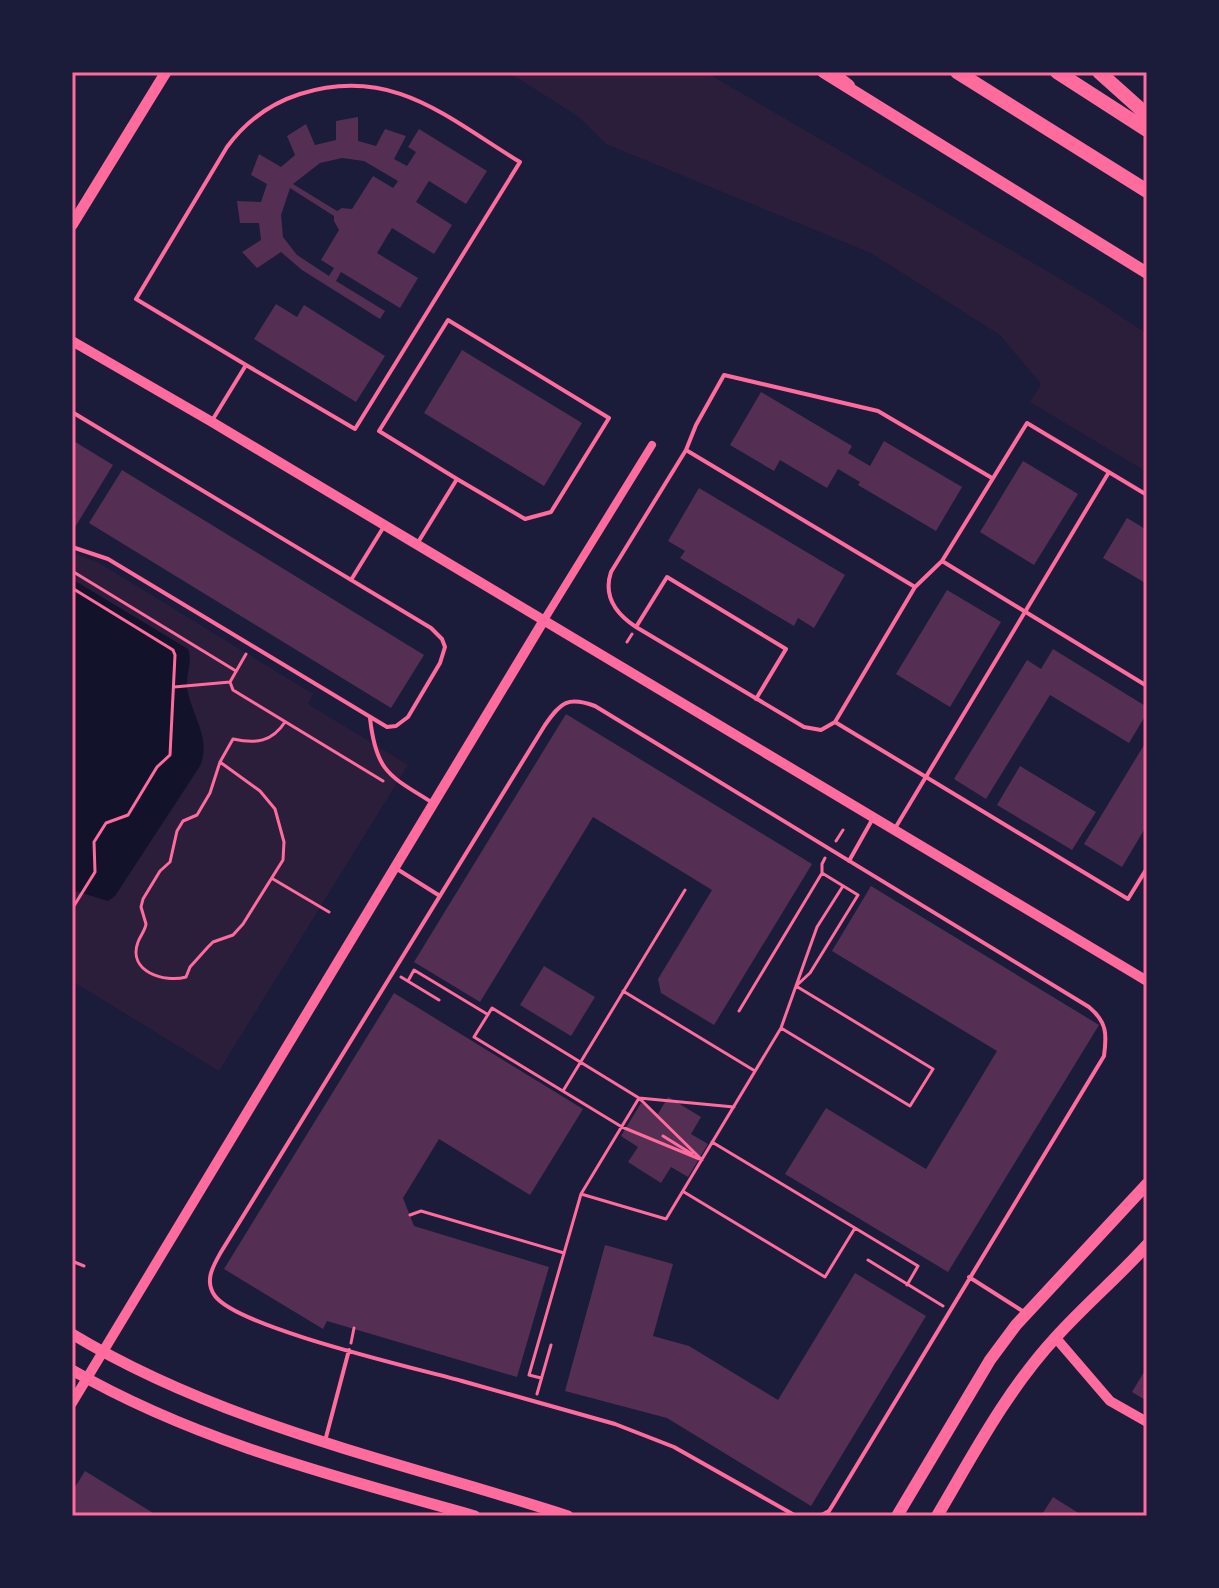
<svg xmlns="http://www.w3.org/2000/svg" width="1219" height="1588" viewBox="0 0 1219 1588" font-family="Signika,sans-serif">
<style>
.green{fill:#2a1e3b}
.water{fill:#12122b}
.building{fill:#542f53;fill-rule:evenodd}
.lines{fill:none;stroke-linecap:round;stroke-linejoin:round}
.path{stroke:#ff6b9d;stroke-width:3}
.service{stroke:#ff6b9d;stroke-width:4}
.minor{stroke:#ff6b9d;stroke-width:8}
.tertiary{stroke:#ff6b9d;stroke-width:10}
.secondary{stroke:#ff6b9d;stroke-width:11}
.primary{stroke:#ff6b9d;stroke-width:12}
.trunk{stroke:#ff6b9d;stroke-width:14}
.neatline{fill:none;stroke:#ff6b9d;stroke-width:3}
</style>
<rect width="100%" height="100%" fill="#1b1b3a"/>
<path class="green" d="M508,72h197l388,226 54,36v138l-117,-70 11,-18 -41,-49 -129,-82 -265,-109 -27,-27z
M72,552l27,11 214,131 -5,10 100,61 -189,306 -147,-90z"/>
<path class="water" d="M72,579l116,70c5,12 -2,25 -1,38 4,28 25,51 13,79l-85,130 -7,5 -36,-11z"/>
<path class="building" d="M358,117v24l18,5 9,-17 21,7 -12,23 13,7 9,-14 -8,-5 11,-18 68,42 -21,33 -37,-23 -13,21 36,23 -18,29 -42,-26 -15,25 41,25 -18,30 -59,-36 -5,9 49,30 -5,8 -78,-49 -21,-18 -24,16 -15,-16 19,-12 -2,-17h-19l-3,-22 24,1 6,-18 -16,-9 8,-21 22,13 14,-12 -8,-19 19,-12 9,21 21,-5v-19zM342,158l22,3 34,20 -5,7 -20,-12 -21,33 -10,-1 -5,3 -44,-27 27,-21zM290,188l44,28v5l5,9 -18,30 13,8 -5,8 -32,-21 -14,-18 -2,-22z
M276,304l21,13 7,-12 81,51 -29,46 -102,-63z
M462,350l120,73 -38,63 -120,-73z
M761,392l91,54 -4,7 22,13 14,-25 78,46 -26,44 -78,-46 2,-3 -22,-13 -11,19 -47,-28 -6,11 -44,-26z
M72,440l41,25 -41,67z
M1023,461l55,33 -44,71 -54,-33z
M122,470l302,185 -33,53 -302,-185z
M699,488l146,87 -31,53 -16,-10 -4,8 -114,-68 5,-7 -17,-10z
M1127,518l20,12v54l-44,-26z
M947,590l54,32 -51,85 -54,-33z
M1053,649l94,58v6l-18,30 -79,-48 -64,104 -32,-20 73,-119 14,9z
M566,714l246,150 -98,161 -53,-32 -3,-14 54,-89 -119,-73 -113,185 -66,-40z
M1147,740v85l-25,42 -38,-23z
M1020,766l76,46 -24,38 -75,-45z
M871,886l228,139 -151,247 -163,-98 41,-66 100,61 71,-118 -165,-100z
M544,966l51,31 -24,39 -51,-31z
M394,993l189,116 -53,86 -91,-56 -36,59 11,28 135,41 -32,110 -190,-56 -4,8 -99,-60z
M668,1097l33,20 -10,17 17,10 -20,33 -17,-10 -10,16 -33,-21 10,-15 -17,-11 20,-33 17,11z
M605,1245l68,19 -20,72 36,10 89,54 77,-127 71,43 -115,190 -144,-88 -102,-27z
M1147,1367v34l-15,-9z
M85,1471l73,45h-86v-24z
M1053,1497l30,19h-42z"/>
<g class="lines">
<path class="path" d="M72,571l164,100
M72,588l101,62 2,5 -5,100 -13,12 -29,48 -22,8 -12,19 1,30 -23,37
M627,642l5,-8
M230,682l3,8 150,91
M230,682l16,-28
M174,687l56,-5
M220,762l40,29 15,18 9,33 -1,18 -40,64 -10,11 -20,7 -5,5 -18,20 -4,10c-21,6 -59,-5 -48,-35 2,-6 7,-11 8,-18l-5,-17 2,-8 17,-28 10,-9 7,-31 6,-10 14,-6 13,-22 10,-31 13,-23c23,5 39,3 52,-17
M836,841l7,-11
M273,879l56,33
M401,977l38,23
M408,981l6,-11 73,44
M623,991l132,80
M492,1008l147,90 63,62 -80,-33 -148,-90z
M739,1011l83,-138
M781,1028l129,78 23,-37 -137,-83 14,-13 48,-78 -36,-22v-9l3,-6
M563,1091l122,-201
M639,1098l95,9
M663,1136l29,18
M684,1192l141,85 30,-49 -143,-86
M581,1194l85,25 115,-191 36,-101 26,-41
M410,1215l11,-4 143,42
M855,1228l63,38 -11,19
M868,1260l75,46
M72,1261l12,5
M351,1343l3,-15
M541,1378l-12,-3 52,-181 58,-96
M537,1394l14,-49"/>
<path class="service" d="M72,412l359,216 11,11 3,8 -5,16 -32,54 -12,9 -9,1 -279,-168 -36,-12
M213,419l33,-54 109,64 165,-267c-74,-45 -128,-97 -220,-68 -31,10 -54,27 -73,53l-91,152 110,66
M686,450l229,137
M992,478l-114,-67 -154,-36 -28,50 -10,25 -75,122c-8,24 5,42 25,55l168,100 17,3 14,-8 80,-135 27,-26 85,-138 120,72
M417,544l40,-65 68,40 26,-7 58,-94 -161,-98 -69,111 78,48
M942,561l205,125
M351,580l32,-52
M636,627l31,-50 119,72 -30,50
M370,718c6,55 20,58 63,85
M835,722l293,177 19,-31
M894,830l215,-358
M849,861l23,-41
M397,869l43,27
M969,1277l55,35
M325,1441l24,-91
M796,1516l-122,-69 -59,-23c-51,-14 -102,-29 -153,-43 -47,-13 -223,-53 -247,-85 -11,-15 -2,-30 6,-44l324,-527c16,-23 23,-29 50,-19l494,301c18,15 18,27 15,49l-270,447 -5,8 -9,5"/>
<path class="minor" d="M544,620l108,-175"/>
<path class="tertiary" d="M72,341l140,81 935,559
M1055,1337l55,64 37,21
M72,1403l472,-783"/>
<path class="secondary" d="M72,225l94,-153
M72,1334c153,92 327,127 496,182
M72,1370c125,72 265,107 403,146"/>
<path class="primary" d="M823,72l324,201
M897,1516l93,-156 26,-35 131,-141
M937,1516c36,-61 70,-126 119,-179 29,-32 62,-60 91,-92"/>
<path class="trunk" d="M830,72l18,14
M957,72l190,119
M1057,72l90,58
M1099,72l48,43"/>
</g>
<rect width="1219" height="1588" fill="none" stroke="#1b1b3a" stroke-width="148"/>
<rect x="74" y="74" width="1071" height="1440" class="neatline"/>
</svg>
